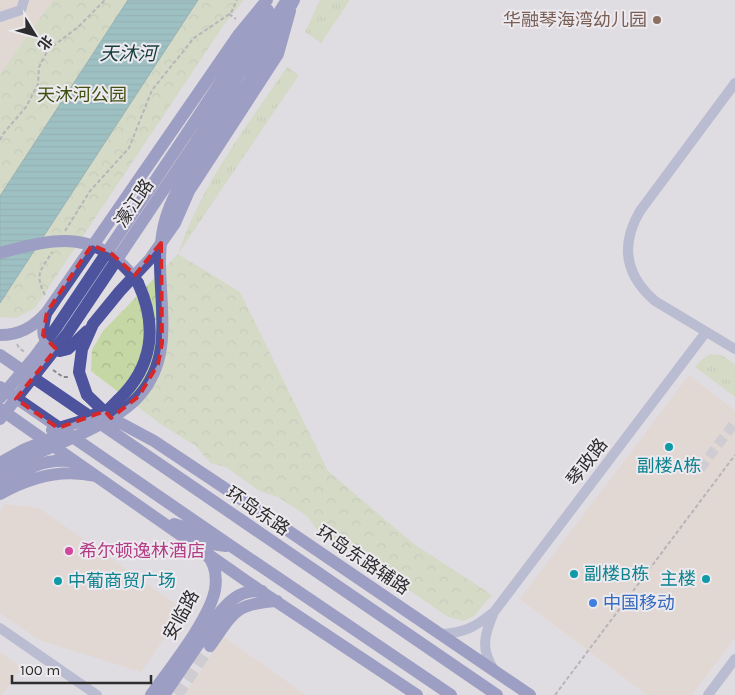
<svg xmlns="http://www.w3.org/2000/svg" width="735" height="695" viewBox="0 0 735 695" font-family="Karla,'Noto Sans SC',sans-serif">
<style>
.commercial{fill:#e3d1c1}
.grass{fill:url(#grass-tufts)}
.park{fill:url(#park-crowns)}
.water{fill:url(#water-rules);stroke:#437c7c}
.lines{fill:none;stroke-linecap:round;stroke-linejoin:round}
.minor-tunnel{stroke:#bcbabe;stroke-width:10;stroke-dasharray:10 5;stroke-linecap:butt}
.major-tunnel{stroke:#bcbabe;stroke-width:12;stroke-dasharray:12 6;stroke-linecap:butt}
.path{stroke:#878588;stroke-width:2;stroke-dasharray:4 2.5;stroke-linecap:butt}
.minor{stroke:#8d94be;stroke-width:10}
.major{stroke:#4d539d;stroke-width:12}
.major-bridge{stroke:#4d539d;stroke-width:12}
.marked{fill:none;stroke:#d62828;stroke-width:4;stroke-dasharray:10 6;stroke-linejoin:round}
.education-dot{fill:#8d6e63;stroke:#edeaef;stroke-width:2}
.culture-dot{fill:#0f9aa8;stroke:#edeaef;stroke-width:2}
.hotel-dot{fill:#d1479c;stroke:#edeaef;stroke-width:2}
.shop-dot{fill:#3f7fe0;stroke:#edeaef;stroke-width:2}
.labels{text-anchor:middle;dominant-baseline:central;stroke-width:4;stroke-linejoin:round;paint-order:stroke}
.education-label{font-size:18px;fill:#785e54;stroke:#edeaef;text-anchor:end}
.park-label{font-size:18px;fill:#3f5011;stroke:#edeaef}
.street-label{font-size:18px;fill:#2e2d2e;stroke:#edeaef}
.culture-label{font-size:18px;fill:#0d838f;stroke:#edeaef;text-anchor:start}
.hotel-label{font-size:18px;fill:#b23c85;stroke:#edeaef;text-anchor:start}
.shop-label{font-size:18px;fill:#366cbe;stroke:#edeaef;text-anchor:start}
.water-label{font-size:19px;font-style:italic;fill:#133b3b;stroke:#edeaef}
</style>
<defs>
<pattern id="grass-tufts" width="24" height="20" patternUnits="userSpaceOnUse" patternTransform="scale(1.25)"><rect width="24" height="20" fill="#c5d7a5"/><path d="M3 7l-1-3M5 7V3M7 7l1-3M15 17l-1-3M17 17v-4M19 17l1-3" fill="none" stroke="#aab98e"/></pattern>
<pattern id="park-crowns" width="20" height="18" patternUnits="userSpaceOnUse" patternTransform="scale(1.25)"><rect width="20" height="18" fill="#c5d7a5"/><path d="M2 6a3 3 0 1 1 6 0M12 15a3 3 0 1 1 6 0" fill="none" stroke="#aab98e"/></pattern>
<pattern id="water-rules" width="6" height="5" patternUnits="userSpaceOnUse" patternTransform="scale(1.25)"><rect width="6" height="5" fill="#4c9e9e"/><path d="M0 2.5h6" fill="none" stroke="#408181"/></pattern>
</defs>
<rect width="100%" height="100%" fill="#e0dde2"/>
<path class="commercial" d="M0,0h53l-53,74z
M689,375l46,36v227l-43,57h-45l-127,-96z
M5,504l34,4 145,102 -43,62 -102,-32 -39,-27v-102z
M224,637l82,58h-122z
M0,652l22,16 -20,27h-2z"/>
<path class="grass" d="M320,0h30l-29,43 -16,-11z
M287,67l12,8 -121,179c23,-69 68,-127 109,-187z
M710,354l11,1 14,9v33l-40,-30 6,-7z"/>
<path class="park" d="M53,0h191l-20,25 -189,283 -19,10 -16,-1v-243z
M178,254l62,38 88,179 86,73 78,51 -18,21 -11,5 -15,-4 -109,-75 -21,-11 -11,-15 -29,-19 -19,-6 -33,-24 -16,-4 -14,-17 -37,-23 -68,-52 1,-21 11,-19z"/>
<path class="water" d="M128,0h70l-198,303v-107z"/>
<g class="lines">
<path class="minor-tunnel" d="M700,469l35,-47"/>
<path class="major-tunnel" d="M177,695l33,-49"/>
<path class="path" d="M229,14l7,5
M0,140l3,-6 23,-27 12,-23 1,-17 9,-17 30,-23 27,-27
M65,231l25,-40 39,-43 23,-58 42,-52 37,-25 6,-13
M45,295c-11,-22 -4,-24 7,-43
M17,344l2,4 7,5
M53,370l10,7h5
M555,695l180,-240"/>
<path class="minor" d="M0,17l21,-7 3,-10
M735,83l-95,128c-20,34 -15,64 15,90l80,48
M0,628l97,67
M440,634c23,-1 34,-6 51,-20
M493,668c-13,-20 -8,-35 1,-56l212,-280
M708,695l27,-36"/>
<path class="major" d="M187,133l81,-123
M197,140l88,-137
M194,163l56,-83 44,-80
M46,314c-5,19 -5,28 14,37l8,-2 19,-18
M0,335c20,0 34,-8 47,-23l192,-278 28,-34
M0,355l497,340
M0,387l231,159 220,149
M118,400c35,-33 40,-74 20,-117
M0,409l265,185 152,101
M101,415l12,4 41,22 114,76 262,178
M109,416l-22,-21 -8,-23 3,-23 11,-25 27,-33 30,-32 25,-36 14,-32 89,-137 12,-43
M0,487c22,-18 46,-30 75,-25
M0,494c30,-17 61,-26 95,-18
M174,524l13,4 25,16 14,2
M210,646c24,-34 24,-42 67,-45
M151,695c19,-27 58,-75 64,-105 2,-13 0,-27 -9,-36
M164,695l57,-84c12,-14 22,-21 41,-20"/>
<path class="major-bridge" d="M0,253c57,-16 100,-24 138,30
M0,398l33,-39 23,-31 131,-195
M0,419l67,-85 130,-194
M97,421l21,-21
M52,430l30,-9 21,-11
M0,463l25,-14 40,-16
M0,474c12,-10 26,-16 40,-22 30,-13 78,-32 99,-56 41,-46 14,-106 23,-161 4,-28 17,-49 32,-72"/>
</g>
<path d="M0 0H735V695H0ZM161,243l1,100 -4,21 -19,32 -28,22 -6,-7 -47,17 -42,-29 40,-50 -13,-14 4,-23 45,-67 20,9 23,21z" fill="#e0dde2" fill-opacity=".55" fill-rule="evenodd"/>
<path class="marked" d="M161,243l1,100 -4,21 -19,32 -28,22 -6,-7 -47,17 -42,-29 40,-50 -13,-14 4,-23 45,-67 20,9 23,21z"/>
<circle class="education-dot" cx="657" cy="20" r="5"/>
<g class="culture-dot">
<circle cx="669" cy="447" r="5"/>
<circle cx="574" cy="574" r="5"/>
<circle cx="706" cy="579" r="5"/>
<circle cx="58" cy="581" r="5"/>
</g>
<circle class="hotel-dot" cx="69" cy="551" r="5"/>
<circle class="shop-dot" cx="593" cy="603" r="5"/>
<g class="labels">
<g class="education-label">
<text x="647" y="20">华融琴海湾幼儿园</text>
</g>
<g class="park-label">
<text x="82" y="95">天沐河公园</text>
</g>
<g class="street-label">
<text transform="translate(134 203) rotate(-56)">濠江路</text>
<text transform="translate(587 462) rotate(-53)">琴政路</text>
<text transform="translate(258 511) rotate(34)">环岛东路</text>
<text transform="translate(363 560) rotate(34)">环岛东路辅路</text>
<text transform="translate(181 615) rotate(-61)">安临路</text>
</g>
<g class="culture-label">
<text x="669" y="466" text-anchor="middle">副楼A栋</text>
<text x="584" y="574">副楼B栋</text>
<text x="696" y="579" text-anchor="end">主楼</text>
<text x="68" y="581">中葡商贸广场</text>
</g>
<g class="hotel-label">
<text x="79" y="551">希尔顿逸林酒店</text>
</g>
<g class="shop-label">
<text x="603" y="603">中国移动</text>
</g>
<g class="water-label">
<text x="128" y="54">天沐河</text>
</g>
</g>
<g transform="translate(35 35) rotate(127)" stroke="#edeaef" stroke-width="4" paint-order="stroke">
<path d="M0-4L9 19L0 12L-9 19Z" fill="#2e2d2e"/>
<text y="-8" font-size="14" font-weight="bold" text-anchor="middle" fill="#2e2d2e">北</text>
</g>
<path d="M12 675v8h139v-8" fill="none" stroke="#2e2d2e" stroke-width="2.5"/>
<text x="20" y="675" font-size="15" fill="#2e2d2e" stroke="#edeaef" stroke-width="4" paint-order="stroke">100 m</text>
</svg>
